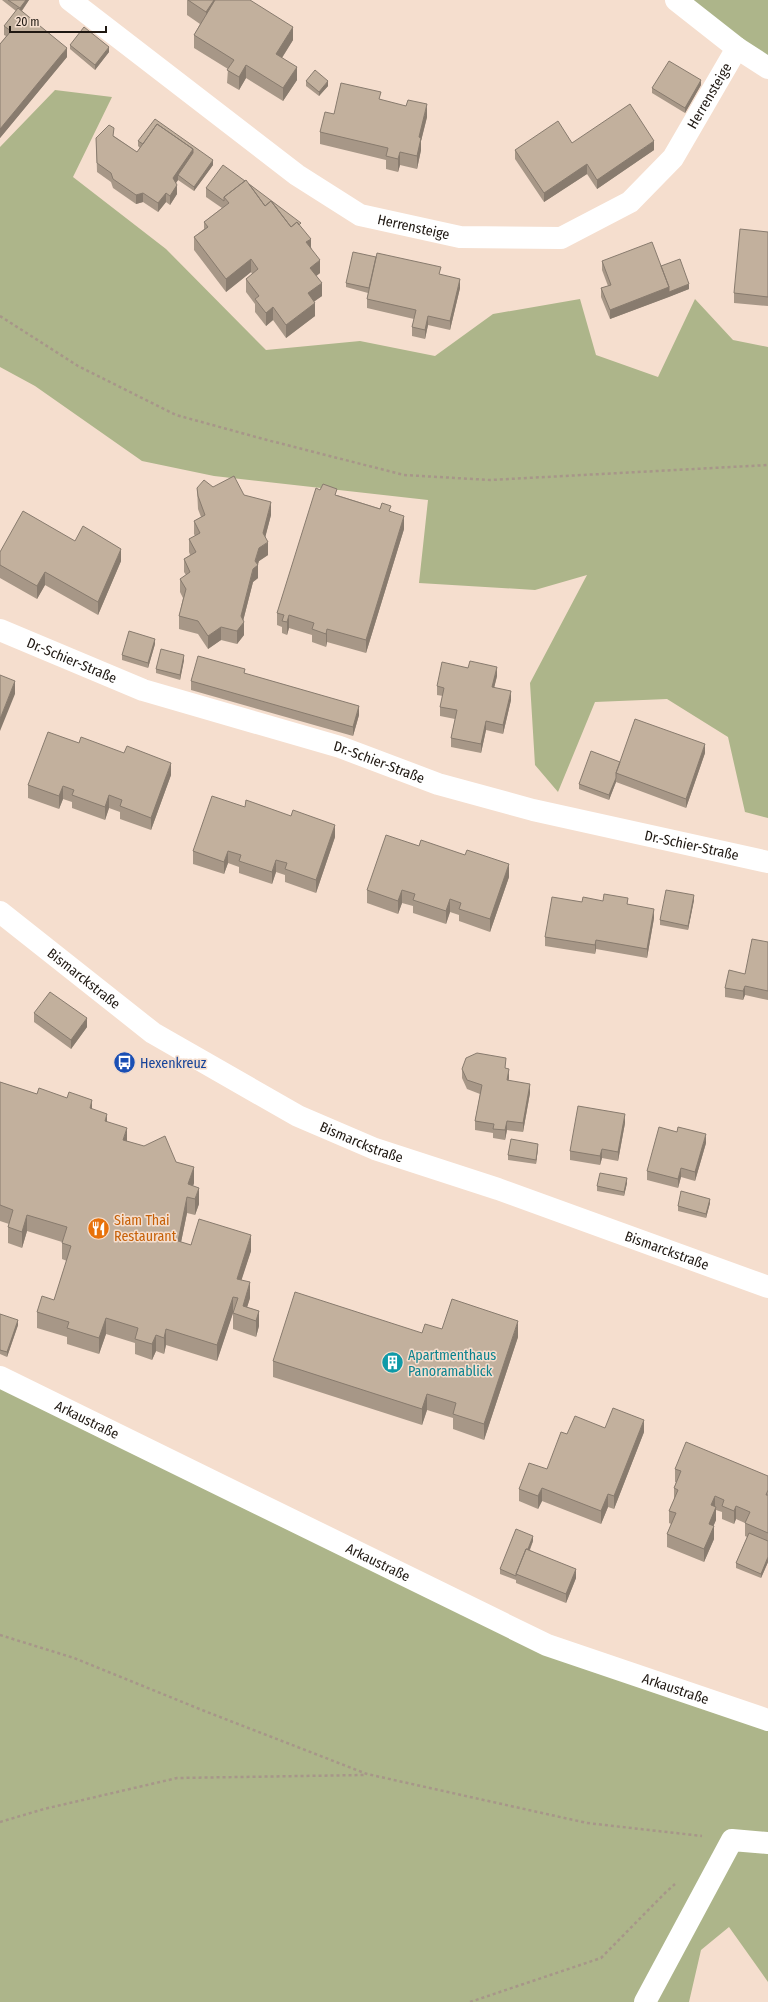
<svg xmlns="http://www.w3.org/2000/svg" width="768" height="2002" viewBox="0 0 768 2002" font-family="'Fira Sans Condensed',sans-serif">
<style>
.green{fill:#adb58a}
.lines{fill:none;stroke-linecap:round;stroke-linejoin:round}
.path{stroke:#a79689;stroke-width:2.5;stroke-dasharray:3 3;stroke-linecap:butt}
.minor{stroke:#fff;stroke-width:22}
.wall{fill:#a79787}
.shaded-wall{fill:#887b6e}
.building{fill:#c2b09d;stroke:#887b6e}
.labels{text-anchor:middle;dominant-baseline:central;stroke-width:3;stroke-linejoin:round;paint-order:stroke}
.street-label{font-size:14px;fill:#1f1812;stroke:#f5dece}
.transit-label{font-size:14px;fill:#164399;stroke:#f5dece;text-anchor:start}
.food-label{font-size:14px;fill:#c56008;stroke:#f5dece;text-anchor:start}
.culture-label{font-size:14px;fill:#0d838f;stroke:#f5dece;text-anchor:start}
</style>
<rect width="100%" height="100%" fill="#f5dece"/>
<path class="green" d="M676,0h92v68z
M55,90l57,7 -39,80 93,72 100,101 94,-9 75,15 58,-42 87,-15 16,56 62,22 37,-78 38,41 35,7v471l-23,-6 -17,-75 -61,-38 -72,3 -37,90 -23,-27 -5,-82 57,-108 -52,15 -116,-7 9,-83 -214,-24 -72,-15 -107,-75 -35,-19v-220z
M0,1377l547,268 221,75v262l-39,-55 -28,23 -12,52h-689z"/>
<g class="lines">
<path class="path" d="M0,316l78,50 98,49 91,25 137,35 86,5 278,-15
M0,1635l74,23 133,54 160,62 220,49 115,13
M0,1822l44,-13 133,-31 187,-3
M470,2002l131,-44 64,-65 10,-9"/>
<g class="minor">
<path id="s1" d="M70,0l227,175 63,40 100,22 101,1 69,-36 43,-44 64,-110"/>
<path d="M676,0l61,48 31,20"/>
<path id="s2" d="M0,630l143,60 197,57 98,37 95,26 235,52"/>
<path id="s3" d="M0,912l153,121 145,83 77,33 123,40 270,98"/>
<path id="s4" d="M0,1377l547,268 221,75"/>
<path d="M645,2002l87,-162 36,3"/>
</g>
</g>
<path class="wall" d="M2,0h27l-7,11 45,46 -67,81v-94l6,-8 -2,-1v-9l12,-15z
M187,0h63l43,40 -11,18 15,22 -14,21 -37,-23 -7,12 -12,-7 1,-14 -34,-21v-13l6,-11 -13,-9z
M70,45l39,7 -14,18 -25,-21z
M306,81l22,5 -9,10 -13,-10z
M701,85l-16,28 -33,-20v-5z
M381,100l46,17 -6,24v9l-4,19 -17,-4 -2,7 -12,-3v-9l-66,-16v-12l14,-18z
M114,136l23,16 3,-4 -2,-2v-5l75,24 -19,26 -16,-11 -2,3 1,11 -7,11 -4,-3 -8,10 -15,-10 -7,2 -23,-16 -2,-6 -14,-10 -1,-34z
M572,143l82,7 -57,39 -10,-15 -43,28 -29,-43v-9z
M249,184l52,43 10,20 9,26 -4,3 6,20 -8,5 1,15 -29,22 -13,-18 -7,6 -11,-14v-8l-9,-12v-13l6,-5 -1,-2 -25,20 -32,-42v-13l10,-8v-7l18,-14 -16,-11v-9z
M768,232v74l-34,-3v-10z
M602,261l59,5 28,23 -79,30 -9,-22v-9l7,-2 -6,-16z
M441,275l19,13 -10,42 -22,-5 -3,14 -13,-3v-9l2,-8 -47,-11v-9l1,-6 -22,-6v-4z
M213,487l31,8 27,20 -6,22 3,18 -9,6 -1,4v13l-5,4 -10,39 1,14 -7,9 -16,-4 -13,9 -10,-15 -19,-5v-13l4,-18 -3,-6v-13l6,-4 -2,-3v-13l6,-4 -1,-3v-13l6,-3 -1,-2v-13l7,-4 -3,-8 -1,-21z
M337,495l54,17 13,17 -38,124 -39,-11 -1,5 -14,-5v-7l-23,-7 -2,7 -5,-2v-6l-5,-2v-12z
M75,541l46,20 -23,54 -53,-30 -8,14 -37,-21v-26z
M155,644l-7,24 -26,-8v-5z
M184,660l-4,20 -24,-7v-4z
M497,676l-3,12 17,12 -8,34 -17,-4 -5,23 -30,-6v-9l4,-19 -15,-3v-9l3,-11 -6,-1v-9z
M191,681l168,34 -6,21 -162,-46z
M705,753l-19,55 -70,-26 -7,18 -30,-11v-5l41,-22z
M171,775l-20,55 -31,-11v-7l-11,-4 -4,12 -33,-12v-6l-9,-3 -4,10 -31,-11v-13z
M335,837l-19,56 -31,-11v-7l-9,-3 -4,12 -33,-11v-6l-11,-4 -4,11 -31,-10v-13z
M509,877l-19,55 -31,-11v-6l-9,-3 -4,12 -33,-11v-7l-11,-3 -4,11 -31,-11v-13z
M694,900l-6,30 -28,-5v-5z
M582,902l46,2 26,14 -7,40 -51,-9 -1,5 -50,-8v-9z
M768,942v58l-23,-5 -2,5 -18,-3v-9l20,-14z
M34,1013l53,14 -16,22 -37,-27z
M506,1068l3,10 -1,2 22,13 -7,39 -16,-2 -2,10 -12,-2v-5l-18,-3v-9l5,-27 -13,-5 -5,-11v-9z
M0,1082l37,12 55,15 15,13 20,19 49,21 18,21 -1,3 6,18 -4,11 -8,-2 -6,29 10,3 60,6 -10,29 9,18 -3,9 12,4v15l-3,11 -23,-8v-16l-16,48 -51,-16 -2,9 -8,-3 -4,9 -17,-6v-11l-29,-9 -7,20 -32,-10v-7l-30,-9v-16l17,-12 13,-39 -5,-2v-17l-35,-11 -5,17 -14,-5v-16l1,-3 -9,-3z
M625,1123l-7,38 -16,-3 -2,7 -30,-5v-9z
M706,1143l-11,38 -14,-4 -3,11 -31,-8v-9z
M538,1148l-2,16 -28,-4v-5z
M627,1183l-3,13 -27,-5v-5z
M710,1203l-4,15 -28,-7v-5z
M0,1314l18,11 -11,32 -7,-3z
M442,1329l76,8 -34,103 -31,-11v-11l-26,-8 -5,15 -149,-48v-16z
M605,1428l39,4 -30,77 -6,-2 -7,17 -59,-23 -4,8 -19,-8v-12l28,-20 20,-35z
M675,1469l93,7v86l-7,16 -25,-10v-5l11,-26 -2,-1v-13l-9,-4 -2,5 -12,-5v-7l-6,-2v10l-3,6 1,13 -10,23 -37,-15v-13l4,-10 -2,-1v-12l5,-11v-12l2,-6h-1z
M533,1541l-3,9 46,28 -10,25 -50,-20v-3l-16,-6v-5z"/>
<path class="shaded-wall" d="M26,0h3l-9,13v-5z
M214,0h9l-17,28v-16z
M293,27v13l-17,27v-13z
M109,47v5l-14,18v-5z
M67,48v9l-67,81v-9z
M246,65v13l-7,12v-13z
M297,67v13l-14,21v-13z
M701,80v5l-16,28v-5z
M328,81v5l-9,10v-4z
M427,104v13l-6,24v9l-4,19v-13l2,-19z
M654,141v9l-57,39v-9z
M193,149v9l-15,17v5l-5,7v-9z
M400,152v13l-2,7v-13z
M213,160v5l-19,26v-4z
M587,164v10l-43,28v-9z
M177,185v9l-7,11v-9z
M143,193v9l-7,2v-9z
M166,193v9l-8,10v-9z
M311,239v13l-5,-10z
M251,259v13l-25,20v-13z
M320,260v13l-10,8v-13z
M460,279v9l-10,42v-9z
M322,283v13l-14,10v-13z
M689,284v5l-20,8v-5z
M669,287v10l-59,22v-9z
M315,303v13l-29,22v-13z
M273,307v13l-7,6v-13z
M428,316v9l-3,14v-9z
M271,502v13l-8,31 5,-4v13l-9,6 -2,5 1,-1v13l-5,4 -11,43 2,-3v13l-7,9v-13l4,-15z
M404,516v13l-38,124v-13z
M121,549v12l-23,54v-13z
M45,572v13l-8,14v-13z
M289,615v13l-2,7v-13z
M221,627v13l-13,9v-13z
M327,629v13l-1,5v-13z
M155,639v5l-7,24v-5z
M184,655v5l-4,20v-5z
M497,667v9l-5,20v-9z
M15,681v13l-15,37v-12z
M511,691v9l-8,34v-9z
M359,706v9l-6,21v-9z
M486,721v9l-5,23v-9z
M705,744v9l-19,55v-9z
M171,763v12l-20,55v-12z
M616,778v4l-7,18v-5z
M63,786v13l-4,10v-13z
M109,795v13l-4,12v-13z
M335,825v12l-19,56v-13z
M228,851v12l-4,11v-12z
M276,860v12l-4,12v-12z
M509,864v13l-19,55v-13z
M402,890v13l-4,11v-13z
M694,895v5l-6,30v-4z
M450,899v13l-4,12v-13z
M654,909v9l-7,40v-9z
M596,940v9l-1,5v-9z
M745,986v9l-2,5v-9z
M87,1018v9l-16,22v-9z
M509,1069v9l-2,11v-9z
M530,1084v9l-7,39v-9z
M92,1100v15l-2,-7z
M107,1114v16l-2,-9z
M625,1114v9l-7,38v-9z
M507,1121v9l-2,10v-10z
M127,1128v16l-4,-4z
M706,1134v9l-11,38v-9z
M538,1144v4l-2,16v-4z
M602,1149v9l-2,7v-9z
M194,1167v16l-5,15 -1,-14z
M681,1168v9l-3,11v-9z
M627,1178v5l-3,13v-4z
M199,1188v16l-4,11v-16z
M187,1197v16l-9,44v-16z
M710,1199v4l-4,15v-4z
M27,1215v16l-5,17v-16z
M251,1235v16l-14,43v-15z
M250,1282v16l-6,19 -1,-11z
M233,1297v16l-16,48v-16z
M259,1311v15l-3,11v-16z
M106,1318v16l-7,20v-16z
M18,1320v5l-11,32v-5z
M518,1321v16l-34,103v-16z
M166,1329v16l-2,9v-16z
M156,1335v16l-4,9v-16z
M427,1394v16l-5,15v-16z
M644,1420v12l-30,77v-13z
M542,1488v13l-4,8v-13z
M608,1494v13l-7,17v-13z
M715,1496v13l1,-2v13l-7,17v-13l2,-19z
M736,1506v13l-2,5v-13z
M714,1526v13l-10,23v-13z
M533,1536v5l-14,34 -1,-1z
M768,1557v5l-7,16v-4z
M576,1569v9l-10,25v-9z"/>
<path class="building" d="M8,0h18l-6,8z
M188,0h26l-8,12z
M215,0h35l43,27 -17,27 21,13 -14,21 -37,-23 -7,12 -12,-7 7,-10 -40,-25z
M18,8l49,40 -67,81v-85l11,-13 -7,-5z
M84,27l25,20 -14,18 -25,-20z
M669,61l32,19 -16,28 -33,-20z
M315,70l13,11 -9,11 -13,-11z
M341,83l40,9 -2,7 27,7 2,-6 19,4 -8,33 2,1 -4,18 -17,-4 -2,7 -12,-3 2,-8 -68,-16 5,-20 9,2z
M630,104l24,37 -57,39 -10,-16 -43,29 -29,-43 43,-29 14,22z
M155,119l58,41 -19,27 -16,-12 15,-22v-4l-36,-25 -14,20 -5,-3z
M157,124l36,25 -20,29 4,7 -7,11 -4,-3 -8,10 -15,-10 -7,2 -23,-16 -2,-6 -14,-10 -1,-25 13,-13 5,3 -1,8 24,16z
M223,165l22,16 -21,16v4l-18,-13z
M246,180l19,26 6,-5 20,26 6,-5 14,17 -5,3 14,18 -10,8 12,15 -14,10 7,10 -29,22 -13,-18 -7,6 -11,-14 4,-3 -13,-17 12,-10 -7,-10 -25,20 -32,-42 14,-10 -4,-5 25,-19 -5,-6z
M249,184l52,39 -2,2 -2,-3 -6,5 -20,-26 -6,5z
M740,229l28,3v65l-34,-4z
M652,242l17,45 -59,23 -9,-22 10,-3 -9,-24z
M353,252l23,5 -7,31 -23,-5z
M377,253l64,14 -2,7 21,5 -10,42 -22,-5 -3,14 -13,-3 4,-17 -49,-11z
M680,259l9,25 -20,8v-5l-8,-21z
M234,476l10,19 27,7 -8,31 5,9 -9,6 -4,13 3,4 -5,4 -12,47 3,6 -7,9 -16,-4 -13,9 -10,-15 -19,-5 7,-27 -6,-10 10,-7 -6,-13 12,-7 -7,-13 11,-6 -6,-12 11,-6 -7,-19 -1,-8 7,-8 9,7z
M323,484l14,5 -2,6 45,14 2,-6 9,3 -2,5 15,5 -38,124 -39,-11 -1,5 -14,-5 2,-6 -25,-8 -2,7 -5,-1 2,-6 -7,-2 39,-125 4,2z
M23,511l52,30 8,-15 38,23 -23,53 -53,-30 -8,14 -37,-21v-13z
M129,631l26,8 -7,24 -26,-8z
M161,649l23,6 -4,20 -24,-6z
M198,656l47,13 -1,4 115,33 -6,21 -162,-46z
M470,661l27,6 -5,20 19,4 -8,34 -17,-4 -5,23 -30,-6 6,-28 -17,-3 4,-19 -7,-2 5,-24 26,6z
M0,675l15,6 -15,38z
M635,719l70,25 -19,55 -70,-26z
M48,732l31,11 2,-6 43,16 3,-7 44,17 -20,55 -31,-12 2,-6 -13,-5 -4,12 -33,-12 2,-5 -11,-4 -4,10 -31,-11z
M591,751l29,11 -4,11v5l-7,17 -30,-11z
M212,796l33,11 1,-7 45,16 2,-6 42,15 -19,55 -31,-11 2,-6 -11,-3 -4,12 -33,-11 2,-6 -13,-4 -4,11 -31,-11z
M386,835l33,11 2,-6 44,15 2,-5 42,14 -19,55 -31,-10 2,-6 -11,-4 -4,12 -33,-11 2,-6 -13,-4 -4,11 -31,-11z
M666,890l28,5 -6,31 -28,-6z
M604,894l24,4 -1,6 27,5 -7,40 -51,-9 -1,5 -50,-8 7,-40 30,5 1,-5 20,4z
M752,939l16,3v49l-23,-5 -2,5 -18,-3 4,-18 16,4z
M50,992l37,26 -16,22 -37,-27z
M477,1053l29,5 -1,10 4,1 -2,11 23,4 -7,39 -16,-2 -2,9 -12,-1 1,-5 -19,-3 7,-36 -15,-5 -5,-11 4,-11z
M0,1082l37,12 2,-6 28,10 2,-6 23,8 -2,8 17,6 -2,7 22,7 -4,12 21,6 21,-10 11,26 18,5 -6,17 11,4 -4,11 -8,-2 -9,44 13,4 8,-26 52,16 -14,44 13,3 -7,24 16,5 -3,10 -23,-8 5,-15 -5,-1 -16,48 -51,-16 -2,9 -8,-3 -4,9 -17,-5 3,-11 -32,-10 -7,20 -32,-10 2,-6 -32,-10 5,-16 12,4 17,-54 -9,-3 5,-16 -40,-12 -5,17 -14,-5 5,-17 -13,-5z
M578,1106l47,8 -7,38 -16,-3 -2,7 -30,-5z
M659,1127l18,5 1,-5 28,7 -11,38 -14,-4 -3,11 -31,-8z
M511,1139l27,5 -2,16 -28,-5z
M600,1173l27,5 -3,14 -27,-6z
M681,1191l29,8 -4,15 -28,-8z
M295,1292l127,41 3,-9 17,5 10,-30 66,22 -34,103 -31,-10 3,-11 -29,-9 -5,15 -149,-48z
M0,1314l18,6 -11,32 -7,-2z
M613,1408l31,12 -30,76 -6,-2 -7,17 -59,-23 -4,8 -19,-7 10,-26 18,6 14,-37 6,2 8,-18 30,12z
M686,1442l82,34v14l-2,5h2v38l-23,-10 5,-11 -14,-6 -2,5 -12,-5 2,-6 -9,-4 -4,9 5,2 -7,17 5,2 -10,23 -37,-15 9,-21 -7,-2 9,-21 -4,-2 7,-17 -6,-2z
M516,1529l17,7 -5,13h-2l-10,25v2l-16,-7z
M749,1533l19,8v16l-7,17 -25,-11z
M526,1549l50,20 -10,25 -50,-20z"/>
<defs>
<symbol id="bus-disc" viewBox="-11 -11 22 22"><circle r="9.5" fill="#1a4fb4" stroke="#f5dece"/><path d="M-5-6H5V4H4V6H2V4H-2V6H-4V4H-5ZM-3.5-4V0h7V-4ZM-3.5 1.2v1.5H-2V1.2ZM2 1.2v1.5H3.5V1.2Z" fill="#fff"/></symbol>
<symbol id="restaurant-disc" viewBox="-11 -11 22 22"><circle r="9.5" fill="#e8710a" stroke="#f5dece"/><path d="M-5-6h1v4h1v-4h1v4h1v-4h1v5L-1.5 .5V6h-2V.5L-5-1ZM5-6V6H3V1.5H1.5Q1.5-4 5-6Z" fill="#fff"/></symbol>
<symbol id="building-disc" viewBox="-11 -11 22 22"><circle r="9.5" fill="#0f9aa8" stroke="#f5dece"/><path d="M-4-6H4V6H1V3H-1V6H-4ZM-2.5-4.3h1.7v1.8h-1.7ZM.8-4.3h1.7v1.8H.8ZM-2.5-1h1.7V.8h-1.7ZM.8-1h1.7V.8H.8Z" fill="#fff"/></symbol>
</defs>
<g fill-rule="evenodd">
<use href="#bus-disc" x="112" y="1050" width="25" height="25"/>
<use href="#restaurant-disc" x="86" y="1216" width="25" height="25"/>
<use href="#building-disc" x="380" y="1350" width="25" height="25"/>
</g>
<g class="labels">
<g class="street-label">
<text stroke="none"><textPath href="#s1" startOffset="776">Herrensteige</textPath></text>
<text stroke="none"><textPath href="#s1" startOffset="416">Herrensteige</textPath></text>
<text stroke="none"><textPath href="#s2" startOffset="78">Dr.-Schier-Straße</textPath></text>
<text stroke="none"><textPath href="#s2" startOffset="402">Dr.-Schier-Straße</textPath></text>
<text stroke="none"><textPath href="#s2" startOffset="726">Dr.-Schier-Straße</textPath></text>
<text stroke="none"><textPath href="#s3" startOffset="107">Bismarckstraße</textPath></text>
<text stroke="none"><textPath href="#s3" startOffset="431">Bismarckstraße</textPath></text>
<text stroke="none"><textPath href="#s3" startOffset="755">Bismarckstraße</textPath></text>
<text stroke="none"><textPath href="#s4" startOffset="97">Arkaustraße</textPath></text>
<text stroke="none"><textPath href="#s4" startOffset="421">Arkaustraße</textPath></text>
<text stroke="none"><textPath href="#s4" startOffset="745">Arkaustraße</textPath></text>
</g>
<g class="transit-label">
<text x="140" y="1063">Hexenkreuz</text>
</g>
<g class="food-label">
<text x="114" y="1220">Siam Thai<tspan x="114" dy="16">Restaurant</tspan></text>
</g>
<g class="culture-label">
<text x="408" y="1355">Apartmenthaus<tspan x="408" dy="16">Panoramablick</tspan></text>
</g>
</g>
<path d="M10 26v6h96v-6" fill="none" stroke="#1f1812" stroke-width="2"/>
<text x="16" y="26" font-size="12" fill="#1f1812" stroke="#f5dece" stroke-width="3" paint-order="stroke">20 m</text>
</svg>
